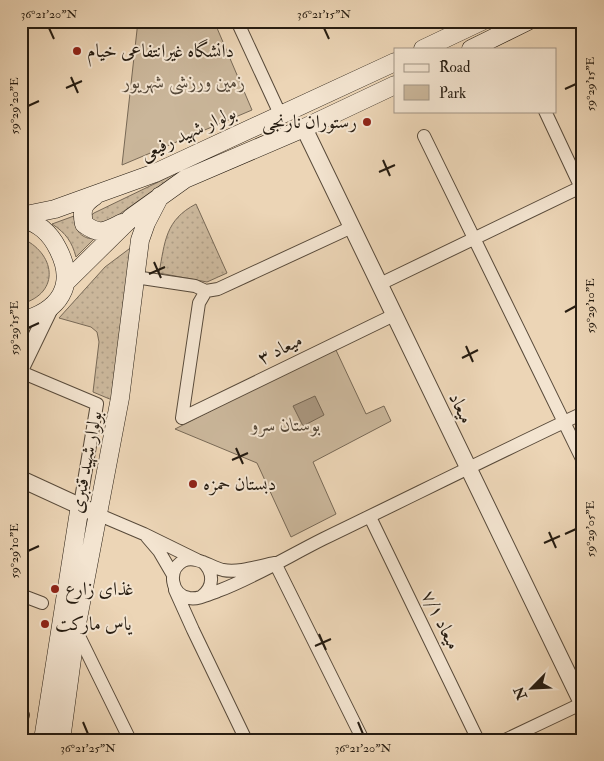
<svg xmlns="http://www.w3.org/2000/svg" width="604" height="761" viewBox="0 0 604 761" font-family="'IM FELL Double Pica',Amiri,serif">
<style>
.grass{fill:url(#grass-dots);stroke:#786956}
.park{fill:#cab69a;stroke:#786956}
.water{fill:#a9967e;stroke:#756552}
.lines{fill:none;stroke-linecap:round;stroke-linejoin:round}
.minor-casing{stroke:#584a3a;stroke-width:14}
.tertiary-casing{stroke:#584a3a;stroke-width:18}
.secondary-casing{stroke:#261c11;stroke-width:19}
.minor{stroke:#f3e4d0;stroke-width:12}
.tertiary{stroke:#f3e4d0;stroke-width:16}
.secondary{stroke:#f3e4d0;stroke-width:18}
.ticks{fill:none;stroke:#261c11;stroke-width:2}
.poi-dot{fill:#8f2418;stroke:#f3e4d0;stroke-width:2}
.labels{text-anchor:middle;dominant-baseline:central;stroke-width:4;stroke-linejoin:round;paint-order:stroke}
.poi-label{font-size:19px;fill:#261c11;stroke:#f3e4d0;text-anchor:start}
.park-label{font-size:19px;font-style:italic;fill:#574a3a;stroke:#f3e4d0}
.street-label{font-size:19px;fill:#261c11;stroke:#f3e4d0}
.neatline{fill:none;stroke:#261c11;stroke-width:2}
.ticks-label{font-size:12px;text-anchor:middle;fill:#261c11}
</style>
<defs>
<pattern id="grass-dots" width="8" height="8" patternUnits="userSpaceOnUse" patternTransform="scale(1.25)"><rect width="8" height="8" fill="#cab69a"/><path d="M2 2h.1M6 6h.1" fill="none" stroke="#ad9c84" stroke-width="1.8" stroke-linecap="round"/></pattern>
</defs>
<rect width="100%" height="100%" fill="#ecd5b6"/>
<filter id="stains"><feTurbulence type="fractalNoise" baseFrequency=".004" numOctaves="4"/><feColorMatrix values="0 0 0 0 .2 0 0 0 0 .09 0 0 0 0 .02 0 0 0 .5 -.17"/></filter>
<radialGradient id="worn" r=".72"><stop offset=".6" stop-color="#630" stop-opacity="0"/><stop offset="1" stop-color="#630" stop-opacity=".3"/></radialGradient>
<path class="grass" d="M179,172l-79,56 -11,-11 5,-4z
M196,204l31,69 -20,9 -48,-9c6,-31 6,-53 37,-69z
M74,216c1,13 5,22 20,23l-18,18c-4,-15 -10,-24 -24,-33z
M21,238c34,14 41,55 0,66z
M133,246l-21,154 -19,-8 6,-50 -2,-10 -6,-5 -32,-9 46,-51z"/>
<path class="park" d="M138,21h76l38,89 -130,55z
M335,348l31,66 18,-8 7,15 -78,41 23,52 -45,23 -34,-74 -82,-34z"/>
<path class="water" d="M315,396l9,19 -21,11 -10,-20z"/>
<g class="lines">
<defs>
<path id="minor" d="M237,21l43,93
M545,111l38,81
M424,136l159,325
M135,277l60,9 11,5
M380,284l203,-98
M206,291l12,-2 134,-62
M21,372l76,32 -17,101
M182,418l212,-103
M182,418l17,-115 7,-12
M97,514l47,20 53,26
M370,517l108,223
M147,537l12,14 14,24
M275,563c-16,3 -36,10 -52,7 -13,-3 -27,-15 -40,-9 -16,9 -12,34 6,37 9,2 20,-4 29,-7 35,-13 71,-35 105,-52 87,-42 173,-85 260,-126
M275,563l88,177
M175,590l18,40 53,110
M21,595l21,8
M202,596c12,-9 12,-24 1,-34
M76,630l54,110
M21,714l2,1
M505,740l78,-37"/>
<path id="tertiary" d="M304,128l279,577
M21,368l29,-60
M21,479l76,35"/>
<path id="secondary" d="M423,49l59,-28
M471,49l57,-28
M95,196c-12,8 -14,13 -11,28 16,12 22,7 38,-1
M21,216l34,-7 100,-36 240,-111
M21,218c18,5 29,15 37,31 19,37 1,62 -37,72
M66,282l66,-65 53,-38 119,-51 91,-43
M43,740l37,-235
M61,740l15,-111 44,-231 20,-158 6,-17 14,-27"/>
</defs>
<use href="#minor" class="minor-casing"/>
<use href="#tertiary" class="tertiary-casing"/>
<use href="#secondary" class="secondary-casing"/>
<use href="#minor" class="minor"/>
<use href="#tertiary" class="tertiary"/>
<use href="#secondary" class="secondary"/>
</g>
<path class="ticks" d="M49,28l5,11M324,28l5,11M71,77l7,16M66,88l16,-7M565,89l11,-5M28,106l11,-5M383,160l7,16M379,172l16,-7M154,262l7,16M149,274l16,-7M565,312l11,-6M28,328l11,-5M466,346l7,16M462,358l16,-8M236,448l7,16M232,460l16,-7M549,532l7,16M565,534l11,-5M544,543l16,-7M28,551l11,-5M319,634l7,16M315,646l16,-7M83,722l5,12M358,722l5,12"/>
<g class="poi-dot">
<circle cx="77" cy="51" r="5"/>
<circle cx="367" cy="122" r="5"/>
<circle cx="193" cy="484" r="5"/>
<circle cx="55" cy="589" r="5"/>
<circle cx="45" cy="624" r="5"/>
</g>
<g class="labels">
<g class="poi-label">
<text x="87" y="51">دانشگاه غیرانتفاعی خیام</text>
<text x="357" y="122" text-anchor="end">رستوران نارنجی</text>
<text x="203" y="484">دبستان حمزه</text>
<text x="65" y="589">غذای زارع</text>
<text x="55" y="624">یاس مارکت</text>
</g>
<g class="park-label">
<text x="184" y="82">زمین ورزشی شهریور</text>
<text x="286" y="425">بوستان سرو</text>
</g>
<g class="street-label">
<text transform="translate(188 133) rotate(-25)">بولوار شهید رفیعی</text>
<text transform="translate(280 349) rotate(-26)">میعاد ۳</text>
<text transform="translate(461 408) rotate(64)">میعاد</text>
<text transform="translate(86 462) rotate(-79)">بولوار شهید قنبری</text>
<text transform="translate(441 620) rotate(64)">میعاد ۷/۱</text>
</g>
</g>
<rect width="604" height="761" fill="none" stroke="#ecd5b6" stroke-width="55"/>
<rect x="394" y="48" width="162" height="65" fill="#f3e4d0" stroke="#a19484"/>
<rect x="404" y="64" width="25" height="8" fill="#f3e4d0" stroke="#a19484"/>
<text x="439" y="72" font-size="15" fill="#261c11">Road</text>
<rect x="404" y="85" width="25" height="15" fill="#cab69a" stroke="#a19484"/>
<text x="439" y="98" font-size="15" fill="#261c11">Park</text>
<g transform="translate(532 688) rotate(246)" stroke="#f3e4d0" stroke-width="4" paint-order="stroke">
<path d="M0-4L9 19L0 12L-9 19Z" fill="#261c11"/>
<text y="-8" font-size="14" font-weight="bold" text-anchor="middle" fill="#261c11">N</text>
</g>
<rect x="28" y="28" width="548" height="706" class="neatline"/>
<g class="ticks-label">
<text x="49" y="18">36°21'20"N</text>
<text x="324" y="18">36°21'15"N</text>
<text transform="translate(590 84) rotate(-90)" y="4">59°29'15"E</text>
<text transform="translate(14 106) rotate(-90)" y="4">59°29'20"E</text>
<text transform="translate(590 306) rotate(-90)" y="4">59°29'10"E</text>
<text transform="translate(14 328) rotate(-90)" y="4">59°29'15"E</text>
<text transform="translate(590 529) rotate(-90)" y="4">59°29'05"E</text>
<text transform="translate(14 551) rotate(-90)" y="4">59°29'10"E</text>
<text x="88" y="752">36°21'25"N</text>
<text x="363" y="752">36°21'20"N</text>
</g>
<rect width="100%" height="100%" filter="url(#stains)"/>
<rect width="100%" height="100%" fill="url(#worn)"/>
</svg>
